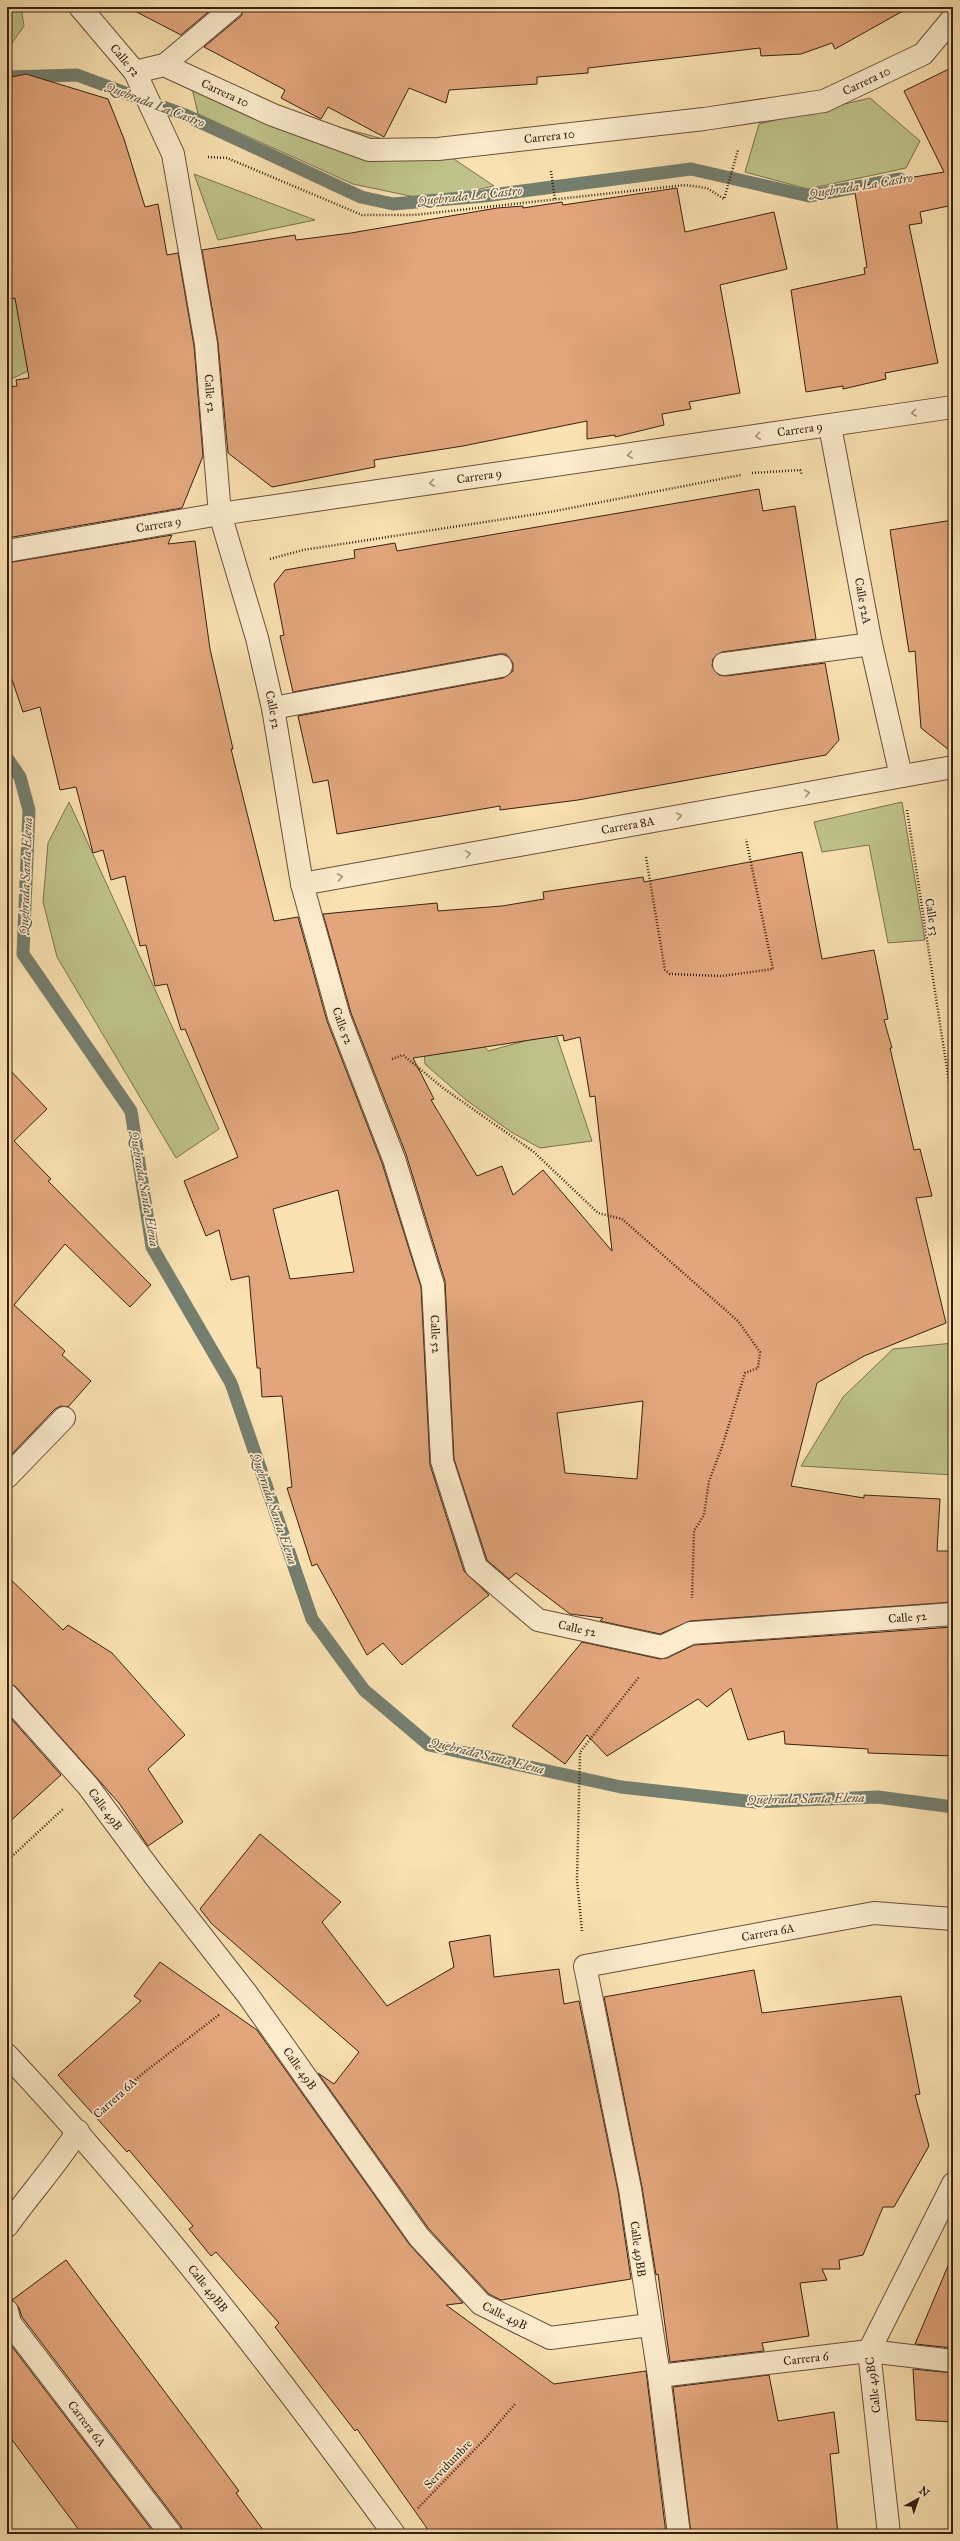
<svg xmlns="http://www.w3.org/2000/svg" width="960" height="2541" viewBox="0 0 960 2541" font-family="'IM FELL Great Primer',serif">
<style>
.green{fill:#bfc38b;stroke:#7c724f}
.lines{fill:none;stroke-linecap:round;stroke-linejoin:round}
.stream{stroke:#757f6f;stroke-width:13}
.building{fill:#e3a67c;stroke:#382013;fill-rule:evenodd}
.service-casing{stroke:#68503b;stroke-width:23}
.pedestrian-casing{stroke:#68503b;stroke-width:24}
.minor-casing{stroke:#68503b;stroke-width:24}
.tertiary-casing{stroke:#68503b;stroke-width:24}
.path{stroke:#382013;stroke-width:2.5;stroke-dasharray:1 2;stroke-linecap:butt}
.service{stroke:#fceccd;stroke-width:21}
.pedestrian{stroke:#fceccd;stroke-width:22}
.minor{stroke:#fceccd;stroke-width:22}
.tertiary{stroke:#fceccd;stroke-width:22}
.oneway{stroke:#a49079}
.labels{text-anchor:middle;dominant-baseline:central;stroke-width:3.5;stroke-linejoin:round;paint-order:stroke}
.street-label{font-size:12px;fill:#382013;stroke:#fceccd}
.water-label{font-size:13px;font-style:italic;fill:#574f41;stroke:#fceccd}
</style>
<rect width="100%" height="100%" fill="#fae2b2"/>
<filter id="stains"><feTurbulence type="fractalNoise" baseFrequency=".005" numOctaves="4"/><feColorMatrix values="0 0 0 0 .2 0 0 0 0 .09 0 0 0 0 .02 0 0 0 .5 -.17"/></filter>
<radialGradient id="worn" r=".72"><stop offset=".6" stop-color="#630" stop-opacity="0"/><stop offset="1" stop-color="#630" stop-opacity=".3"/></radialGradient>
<path class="green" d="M7,7h14l3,19 -17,24z
M192,88l259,69 43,29 -65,14 -76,-16 -155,-70z
M870,98l50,43 -14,27 -98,21 -63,-17 14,-48z
M194,174l121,46 -97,20z
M63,284l10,44 -51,8 6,35 -21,10v-82z
M69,802l150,327 -43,29 -119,-201 -14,-55 5,-59z
M902,802l23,138 -37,3 -19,-98 -47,7 -8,-30z
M551,1019l41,122 -52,7 -29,-16 -45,-32 -41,-36 -1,-15 53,-13 11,15 37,-10z
M953,1343v132l-152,-9 42,-69 50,-48z"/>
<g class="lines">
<path class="stream" d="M7,77l70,-2 108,40 176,82 32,7 91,-8 207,-27 118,27 91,-17
M7,758l13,19 9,33 -6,144 108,157 21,136 79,136 81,236 52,71 65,55 192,42 134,15 123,-5 75,10"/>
</g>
<path class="building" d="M127,7h87l-33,28z
M245,7h665l-75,42 -3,-6 -31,11 -40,2 -1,-8 -172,20v5l-51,4v7l-88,6 -3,13 -37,-15 -25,49 -56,-30 -7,12 -40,-21 4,-8 -81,-43 37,-31z
M953,67v138l-33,7 2,11 -13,2 29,138 -53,10 1,6 -43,10v-3l-37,6 -15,-102 74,-16 -1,-6 3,-1 -13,-80 90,-15 -40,-81z
M26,74l82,25 16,40 21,68 13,-3 9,51 11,-2 16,93 9,110 -21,52 -175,30v-151l10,-1 -1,-6 13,-2 -14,-80 -8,2v-222z
M677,188l8,44 89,-20 13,57 -67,16 20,108 -51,9 2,7 -29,5 2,11 -49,12v-2l-28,4v-18l-124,25 -89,14 1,7 -103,20 -44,-34 -10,-110 -16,-93 93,-15 1,5 55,-7 146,-25 26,-2v2l39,-6 1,3z
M759,489l4,22 32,-5 21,133 -94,13 -9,7 -1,7 7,9 7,1 99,-13 14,77 -13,15 -248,45 -78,10v-4l-163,28 -9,-54 -15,3 -15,-67 205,-38 10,-7v-8l-7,-9h-7l-206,38 -13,-56 4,-1 -10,-51 11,-14 70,-12 -1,-8 41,-7 2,8z
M953,520v233l-32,-25 -6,-77 -6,1 -19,-122z
M172,535l-4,9 27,-3 15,108 23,100h-2l43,172 24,-4 29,104 55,142 39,124 9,178 34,106 25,24 -87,70 -19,-22 -16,12 -50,-91 -5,2 -25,-78 5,-1 -10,-91 -20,1 -2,-29h-3l-8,-92 -18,4 -12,-50 -13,6 -22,-55 54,-24 -53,-128 -4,1 -14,-46 -12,2 -9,-41 -6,1 -15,-70 -14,4 -8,-30 -10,3 -17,-66 -16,3 -20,-83 -17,5 -16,-47v-102zM338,1190l16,82 -64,7 -17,-70z
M802,852l20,107 52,-9 14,69 -4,1 8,28h-2l24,102 6,-1 12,47 -16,2 30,125 -82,33 -47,27 -26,103 73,12v-3l76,4 -3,52h16v51l-263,19 -30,13 -60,-13 3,-3 -33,-4 -54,-41 -7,6 -22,-19 -33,-101 -9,-178 -39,-127 -55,-141 -28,-99 114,-11 1,8 64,-5 42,-7 -1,-7 100,-15 1,5zM563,1035l1,6 16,-4 10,60 5,-1 17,155 -69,-81 -30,25 -11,-29 -25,10 -46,-76 3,-1 -21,-41zM643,1401l-6,78 -72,-6 -8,-60z
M7,1067l40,42 -33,32 37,38 -3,2 103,104 -21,22 -65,-63 -51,61 51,46 -3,4 29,26 -23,26 -7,-1 -6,3 -48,50z
M7,1576l56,54 5,-5 44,28 73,82 -37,34 35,53 -35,24 -29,-43 -103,-116 -9,-4z
M953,1627v129l-85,-3v-4l-83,-5 -1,-13 -36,9 -17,-52 -24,19 -9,-8 -91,57 -20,-21 -22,29 -53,-38 70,-84 78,17 7,-1 27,-13z
M7,1714l54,61 -54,49z
M260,1834l81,68 -19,20 65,84 67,-39 -5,-25 41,-7 4,42 65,-8 5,35 15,-3 39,190 13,88 -130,21 -12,-6 -60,-65 -111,-156 16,11 25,-32 -147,-128 -12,-15z
M160,1962l97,68 152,214 54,59 -17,2 108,79 92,-13 20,163h-235l-74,-105 -2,2 -80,-104 4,-4 -63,-71 -5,4 -22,-27 4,-3 -64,-76 -2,2 -69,-77 83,-74 -7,-5z
M754,1970l8,43 139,-17 19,98 -5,1 14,51 -35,61h-11l-20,48 -24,5 1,9h-18l5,11 -27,3 9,53 -47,7 2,8 -94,11 -12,-88 -2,1 -14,-88 -38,-190z
M953,2254v94l-38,-4z
M66,2260l173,231 -3,2 30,41h-83l-2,-8 -159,-209 -3,-9 -7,-8z
M7,2340l148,194h-73l-75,-101z
M913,2369l40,4v49l-37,-2z
M769,2375l9,46 56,-9 5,41 -9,1 8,80h-147l-18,-147z"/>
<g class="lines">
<defs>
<path id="service" d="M164,65l69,-58"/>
<path id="pedestrian" d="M724,664l147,-20
M273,708l228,-42
M7,1477l57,-59"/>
<g id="minor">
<path id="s1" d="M135,72l29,-7 109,50 96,35 69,-1 266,-30 120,-18 99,-47 30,-36"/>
<path id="s2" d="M830,426l41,218 30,132"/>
<path id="s3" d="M7,551l213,-37"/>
<path id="s4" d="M7,1695l81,91 66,89 93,119 172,243 62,67 69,34 99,-13"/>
<path d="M7,2226c23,-32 50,-62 71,-95"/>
<path id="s5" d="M7,2311l3,12 161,211"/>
<path id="s6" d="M659,2376l210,-25 84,10"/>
<path id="s7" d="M679,2534l-20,-158 -29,-187 -45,-223 289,-53 79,6"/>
<path d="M889,2534l-20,-183 84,-167"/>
</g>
<g id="tertiary">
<path id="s8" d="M80,7l55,65 38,82 33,190 14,170 37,124 16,70 29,176 37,133 55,142 39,126 9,176 34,106 62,53 124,27 29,-14 262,-19"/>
<path id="s9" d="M220,514l733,-107"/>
<path id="s10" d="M302,884l651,-117"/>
<path id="s11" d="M7,2055c141,150 266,313 387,479"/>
</g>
</defs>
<use href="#service" class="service-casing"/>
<use href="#pedestrian" class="pedestrian-casing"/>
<use href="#minor" class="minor-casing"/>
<use href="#tertiary" class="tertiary-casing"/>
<path class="path" d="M208,157l19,1 135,57h52l271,-30 22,3 17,11 14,-49
M551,171l4,29
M752,473l48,-3 2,5
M270,559l33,-9 247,-38 191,-37
M907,810l46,298
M646,857l19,113 5,4 52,2 51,-7 -27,-130
M392,1059l11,-4 40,33 91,64 64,61 24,6 116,102 22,31 -2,16 -13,5 -23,74 -13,34 -5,34 -10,16 -2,67
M7,1861l56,-52
M582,1931l-5,-51 3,-128 59,-75
M104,2108l38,-34 78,-60
M418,2508l66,-68 31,-36"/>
<use href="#service" class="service"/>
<use href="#pedestrian" class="pedestrian"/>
<use href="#minor" class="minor"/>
<use href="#tertiary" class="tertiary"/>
</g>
<defs><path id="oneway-chevron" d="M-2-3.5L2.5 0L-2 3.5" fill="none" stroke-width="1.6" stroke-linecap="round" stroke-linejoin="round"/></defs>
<g class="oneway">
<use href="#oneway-chevron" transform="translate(914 413) rotate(171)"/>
<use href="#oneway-chevron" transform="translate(758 436) rotate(172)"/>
<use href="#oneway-chevron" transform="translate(630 455) rotate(172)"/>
<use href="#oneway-chevron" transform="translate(432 483) rotate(172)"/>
<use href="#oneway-chevron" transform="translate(807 793) rotate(-10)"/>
<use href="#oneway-chevron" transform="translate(679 816) rotate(-10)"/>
<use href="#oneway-chevron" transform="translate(468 854) rotate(-10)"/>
<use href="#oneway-chevron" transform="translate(340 877) rotate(-10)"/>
</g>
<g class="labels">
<g class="street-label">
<text stroke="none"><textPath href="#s8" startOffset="70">Calle 52</textPath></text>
<text stroke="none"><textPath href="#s1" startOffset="757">Carrera 10</textPath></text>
<text stroke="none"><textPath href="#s1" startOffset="97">Carrera 10</textPath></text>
<text stroke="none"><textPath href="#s1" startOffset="433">Carrera 10</textPath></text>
<text stroke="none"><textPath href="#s8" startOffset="418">Calle 52</textPath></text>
<text stroke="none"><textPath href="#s9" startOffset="586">Carrera 9</textPath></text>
<text stroke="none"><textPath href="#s9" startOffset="262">Carrera 9</textPath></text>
<text stroke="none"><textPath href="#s3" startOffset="154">Carrera 9</textPath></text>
<text stroke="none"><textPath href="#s2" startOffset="178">Calle 52A</textPath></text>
<text stroke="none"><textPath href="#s8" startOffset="742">Calle 52</textPath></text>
<text stroke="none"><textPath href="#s10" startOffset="331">Carrera 8A</textPath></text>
<text transform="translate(932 917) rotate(81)">Calle 53</text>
<text stroke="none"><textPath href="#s8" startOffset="1066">Calle 52</textPath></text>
<text stroke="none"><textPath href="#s8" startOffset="1390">Calle 52</textPath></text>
<text stroke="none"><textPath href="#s8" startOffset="2086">Calle 52</textPath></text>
<text stroke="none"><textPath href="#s8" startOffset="1750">Calle 52</textPath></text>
<text stroke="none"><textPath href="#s4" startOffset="151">Calle 49B</textPath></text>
<text stroke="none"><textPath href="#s7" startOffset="762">Carrera 6A</textPath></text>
<text stroke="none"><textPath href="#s4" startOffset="475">Calle 49B</textPath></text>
<text transform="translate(115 2098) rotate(-42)">Carrera 6A</text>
<text transform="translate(638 2249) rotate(82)">Calle 49BB</text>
<text stroke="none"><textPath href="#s11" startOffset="308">Calle 49BB</textPath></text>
<text stroke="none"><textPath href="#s4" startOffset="799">Calle 49B</textPath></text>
<text stroke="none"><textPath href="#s6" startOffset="148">Carrera 6</textPath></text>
<text transform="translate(873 2385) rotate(-97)">Calle 49BC</text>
<text stroke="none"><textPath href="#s5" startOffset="139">Carrera 6A</textPath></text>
<text transform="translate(448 2464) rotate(-46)">Servidumbre</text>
</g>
<g class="water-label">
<text transform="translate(155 105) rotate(21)">Quebrada La Castro</text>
<text transform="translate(861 186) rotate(-9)">Quebrada La Castro</text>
<text transform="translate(470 196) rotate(-6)">Quebrada La Castro</text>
<text transform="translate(26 876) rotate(-88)">Quebrada Santa Elena</text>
<text transform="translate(144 1189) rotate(80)">Quebrada Santa Elena</text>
<text transform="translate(274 1509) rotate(71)">Quebrada Santa Elena</text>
<text transform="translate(487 1756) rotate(14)">Quebrada Santa Elena</text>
<text transform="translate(806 1799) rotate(-1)">Quebrada Santa Elena</text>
</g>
</g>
<rect width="960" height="2541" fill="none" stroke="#fae2b2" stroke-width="24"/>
<rect x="8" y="8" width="944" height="2525" fill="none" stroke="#382013" stroke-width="2"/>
<rect x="12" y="12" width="936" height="2517" fill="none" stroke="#382013"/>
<g transform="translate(918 2499) rotate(40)" stroke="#fceccd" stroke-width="3" paint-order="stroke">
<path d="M0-3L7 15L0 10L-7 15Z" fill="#382013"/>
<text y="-6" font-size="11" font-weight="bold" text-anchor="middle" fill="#382013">N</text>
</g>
<rect width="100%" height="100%" filter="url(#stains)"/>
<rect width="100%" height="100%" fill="url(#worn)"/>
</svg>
